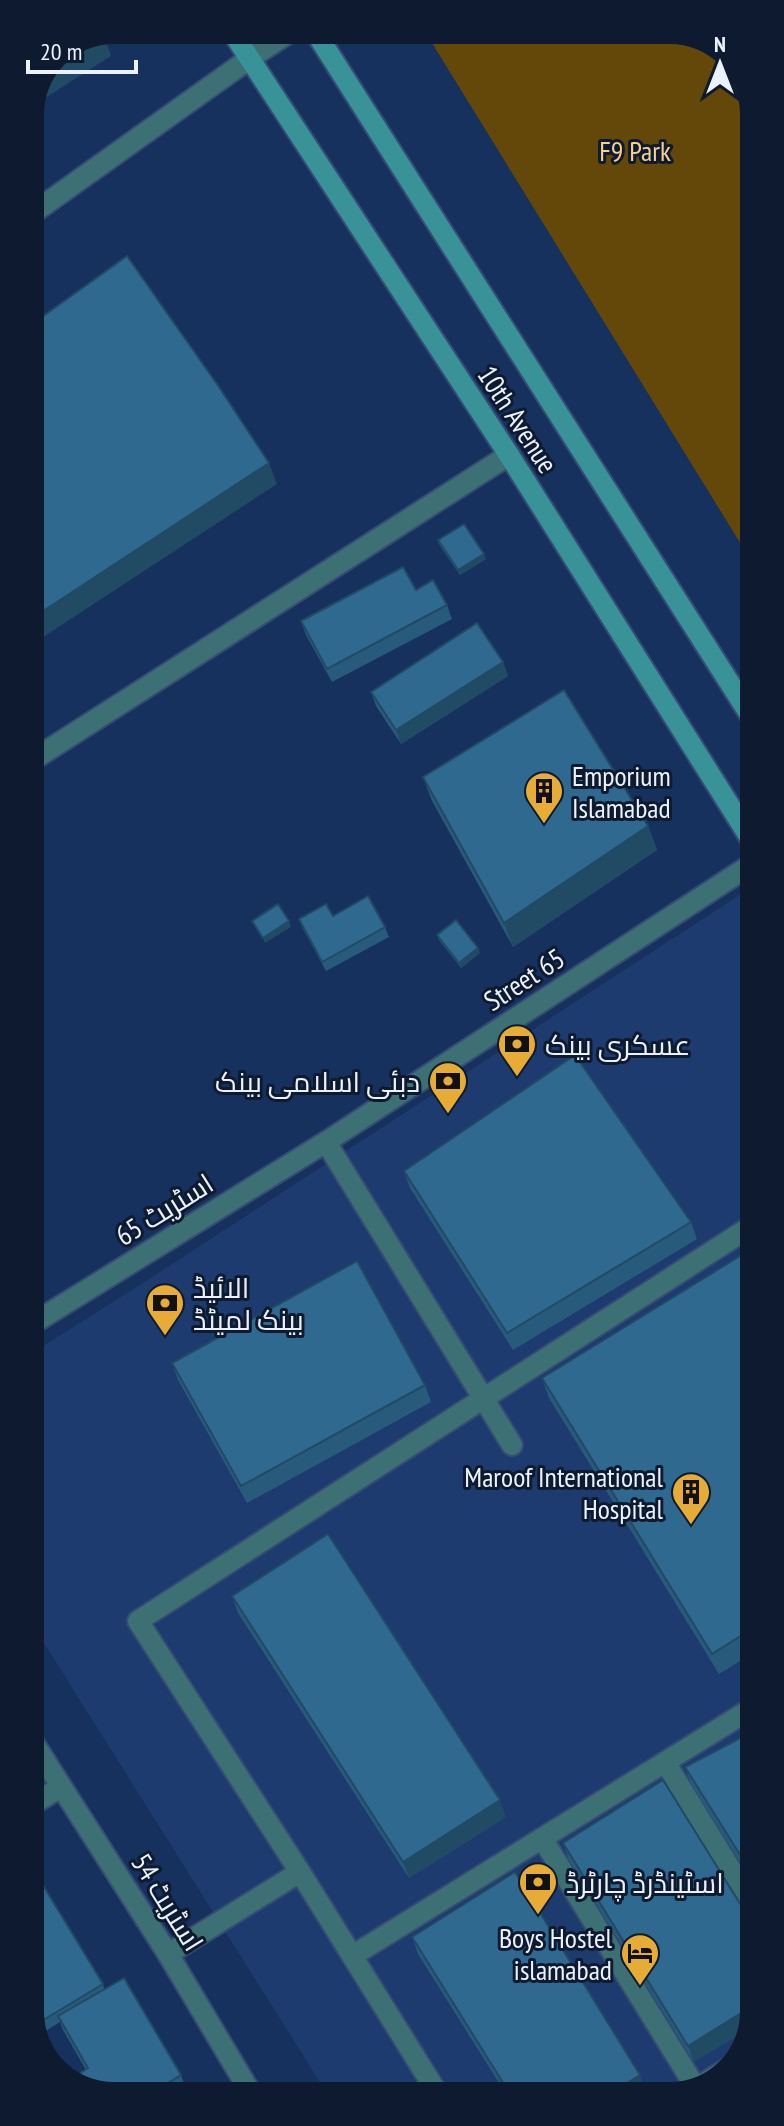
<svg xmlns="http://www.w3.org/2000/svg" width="784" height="2126" viewBox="0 0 784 2126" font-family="'PT Sans Narrow',Cairo,sans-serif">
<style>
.built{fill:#1d3b6e}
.green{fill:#644809}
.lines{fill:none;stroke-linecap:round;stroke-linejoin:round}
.service-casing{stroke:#354c74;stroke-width:24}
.minor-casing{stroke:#354c74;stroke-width:24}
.secondary-casing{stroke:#354c74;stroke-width:24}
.service{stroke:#3c7074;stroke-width:20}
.minor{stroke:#3c7074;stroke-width:20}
.secondary{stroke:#389298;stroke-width:20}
.wall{fill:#285a7c}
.shaded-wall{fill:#214a65}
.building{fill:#2f6990;stroke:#214a65;stroke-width:2}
.labels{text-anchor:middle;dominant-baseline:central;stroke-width:6;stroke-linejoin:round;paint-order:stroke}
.park-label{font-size:28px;fill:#f6d08f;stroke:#0e1a2f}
.street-label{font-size:28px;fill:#ebf2fd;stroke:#0e1a2f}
.poi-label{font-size:28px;fill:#ebf2fd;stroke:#0e1a2f;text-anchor:start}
</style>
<rect width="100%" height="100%" fill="#17315e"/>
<path class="built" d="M752,887l2,1126 -17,50 -45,30 -364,2 -296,-471v-271l108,-68z"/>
<path class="green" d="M424,30h252l49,20 26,42 1,470z"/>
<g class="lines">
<defs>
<path id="service" d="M326,1142l186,303
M665,1762l89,145
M542,1838l154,250
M168,1954l132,-82
M352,1956l402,-249
M688,2093l49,-30
M438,2094l-138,-222 -162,-251 615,-396"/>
<path id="minor" d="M30,215l219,-156 44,-29
M31,761l478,-306
M32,1324l294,-182 426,-278
M33,1742l135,212 84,141
M33,1804l28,-17"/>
<path id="secondary" d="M231,30l278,425 243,386
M314,30l438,688"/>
</defs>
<use href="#service" class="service-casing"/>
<use href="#minor" class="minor-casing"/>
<use href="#secondary" class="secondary-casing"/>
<use href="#service" class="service"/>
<use href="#minor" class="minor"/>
<use href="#secondary" class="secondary"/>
</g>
<path class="wall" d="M438,540l48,19 -26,16 -20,-29z
M416,590l31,15 5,14 -120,63 -26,-47 -5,-14z
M503,662l5,14 -107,68 -25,-38 -5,-14z
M423,777l225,49 9,24 -144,97 -81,-146z
M333,916l52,11 4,10 -63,34 -23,-42 -4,-10z
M437,935l43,18 -19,15 -22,-28z
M404,1171l287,51 6,17 -184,111 -103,-162z
M32,1234l6,12 -6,3z
M753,1248v405l-34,21 -170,-276 -7,-20z
M172,1363l253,22 6,17 -184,101 -69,-123z
M232,1596l274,221 -97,61 -171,-265z
M754,1728v156l-63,-100 -6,-17 52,-27z
M563,1843l191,83 -60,136 -125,-202z
M33,1880l70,104 1,5 77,86 5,14 -10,6 -68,1 -27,-10 -4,-11 9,-5 -23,-40 -3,-8 -21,13 -6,-10z
M412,1937l234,155 -140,2 -88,-140z"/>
<path class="shaded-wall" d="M104,35l7,21 -80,51 16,-36z
M269,463l8,21 -246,161v-26z
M484,554l2,5 -26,16 -2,-5z
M503,662l5,14 -107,68 -5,-14z
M648,826l9,24 -144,97 -9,-24z
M289,921l2,6 -26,16 -2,-5z
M478,948l2,5 -19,15 -2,-5z
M500,1800l6,17 -97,61 -6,-16z
M754,2005v8l-5,16 -55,33 -6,-16z
M640,2075l6,17 -2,1h-33z"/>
<path class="building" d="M103,34l1,1 -57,36 8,-17z
M127,256l92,131 50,76 -238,156 -1,-304 9,4z
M464,524l20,30 -26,16 -20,-30z
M403,567l13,23 17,-10 14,25 -120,64 -26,-48z
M477,623l26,39 -107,68 -25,-38z
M564,690l84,136 -144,97 -81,-146z
M368,896l17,31 -63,35 -23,-43 27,-15 7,12z
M278,904l11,17 -26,17 -11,-17z
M456,920l22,28 -19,15 -22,-28z
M575,1055l116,167 -184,111 -103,-162z
M753,1248v380l-41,26 -170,-276z
M357,1261l68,124 -184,101 -69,-123z
M328,1534l172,266 -97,62 -171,-266z
M754,1728v149l-69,-110 52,-27z
M663,1780l91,146v79l-66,41 -125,-203z
M515,1872l125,203 -29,18 -101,1 -98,-157z
M38,1877l65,107 -68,41 -2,-3v-142z
M124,1978l57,97 -35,21h-38l-24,-9 -7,-12 11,-7 -30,-52z"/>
<defs>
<symbol id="building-pin" viewBox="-11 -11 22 30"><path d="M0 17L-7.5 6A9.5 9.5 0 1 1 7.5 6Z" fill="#e6ac36" stroke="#0e1a2f"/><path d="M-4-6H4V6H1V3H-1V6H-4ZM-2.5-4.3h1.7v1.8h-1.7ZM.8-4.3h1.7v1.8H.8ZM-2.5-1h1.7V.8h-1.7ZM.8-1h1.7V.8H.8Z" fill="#111"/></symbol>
<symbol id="bank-pin" viewBox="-11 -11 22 30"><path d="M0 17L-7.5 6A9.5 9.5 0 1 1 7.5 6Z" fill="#e6ac36" stroke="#0e1a2f"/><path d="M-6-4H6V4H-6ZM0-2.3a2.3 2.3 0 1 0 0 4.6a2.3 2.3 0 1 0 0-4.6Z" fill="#111"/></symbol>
<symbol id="hotel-pin" viewBox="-11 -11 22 30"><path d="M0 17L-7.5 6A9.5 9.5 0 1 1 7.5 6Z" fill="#e6ac36" stroke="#0e1a2f"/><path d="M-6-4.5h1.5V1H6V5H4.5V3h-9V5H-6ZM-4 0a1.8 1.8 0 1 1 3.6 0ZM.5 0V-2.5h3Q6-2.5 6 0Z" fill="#111"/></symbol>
</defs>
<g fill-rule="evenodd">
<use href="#building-pin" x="522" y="769" width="44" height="60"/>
<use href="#bank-pin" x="495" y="1022" width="44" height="60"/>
<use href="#bank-pin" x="426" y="1059" width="44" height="60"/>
<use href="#bank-pin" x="143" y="1281" width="44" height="60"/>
<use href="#building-pin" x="669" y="1470" width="44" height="60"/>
<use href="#bank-pin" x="516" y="1860" width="44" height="60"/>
<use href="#hotel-pin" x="618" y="1931" width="44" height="60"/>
</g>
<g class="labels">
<g class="park-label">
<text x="635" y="150">F9 Park</text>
</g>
<g class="street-label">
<text transform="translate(518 419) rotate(57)">10th Avenue</text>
<text transform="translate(524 979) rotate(-33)">Street 65</text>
<text transform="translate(164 1209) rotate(-32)">اسٹریٹ 65</text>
<text transform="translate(168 1902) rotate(58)">اسٹریٹ 54</text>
</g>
<g class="poi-label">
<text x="572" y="775">Emporium<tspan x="572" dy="32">Islamabad</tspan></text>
<text x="545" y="1044">عسکری بینک</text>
<text x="420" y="1081" text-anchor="end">دبئی اسلامی بینک</text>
<text x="193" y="1287">الائیڈ<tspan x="193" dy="32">بینک لمیٹڈ</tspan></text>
<text x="663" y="1476" text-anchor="end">Maroof International<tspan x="663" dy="32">Hospital</tspan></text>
<text x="566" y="1882">اسٹینڈرڈ چارٹرڈ</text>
<text x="612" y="1937" text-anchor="end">Boys Hostel<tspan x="612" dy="32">islamabad</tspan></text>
</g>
</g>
<path d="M0 0H784V2126H0ZM114 44H670A70 70 0 0 1 740 114V2012A70 70 0 0 1 670 2082H114A70 70 0 0 1 44 2012V114A70 70 0 0 1 114 44Z" fill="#0e1a2f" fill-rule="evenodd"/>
<g transform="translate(720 64)" stroke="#0e1a2f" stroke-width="6" paint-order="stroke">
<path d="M0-6L14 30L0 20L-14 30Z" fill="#ebf2fd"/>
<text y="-12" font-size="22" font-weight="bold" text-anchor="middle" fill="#ebf2fd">N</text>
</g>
<path d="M28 60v12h108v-12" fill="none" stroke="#ebf2fd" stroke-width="4"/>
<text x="40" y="60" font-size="24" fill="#ebf2fd" stroke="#0e1a2f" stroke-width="6" paint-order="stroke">20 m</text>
</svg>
